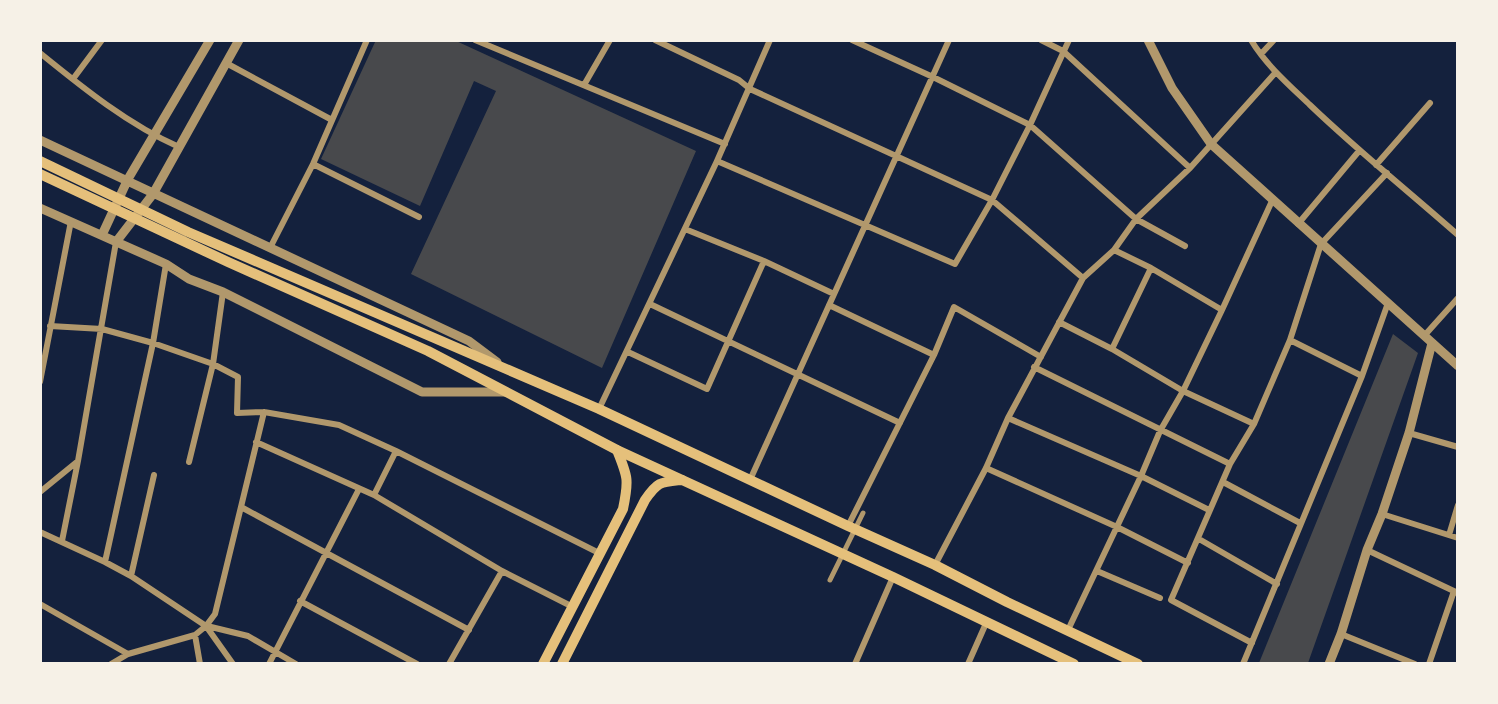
<svg xmlns="http://www.w3.org/2000/svg" width="1498" height="704" viewBox="0 0 1498 704" font-family="'PT Sans Narrow',sans-serif">
<style>
.building{fill:#48494c}
.lines{fill:none;stroke-linecap:round;stroke-linejoin:round}
.pedestrian{stroke:#b1986c;stroke-width:5}
.minor{stroke:#b1986c;stroke-width:6}
.tertiary{stroke:#b1986c;stroke-width:9}
.secondary{stroke:#e5c07b;stroke-width:10}
.primary{stroke:#e5c07b;stroke-width:10}
</style>
<rect width="100%" height="100%" fill="#14213d"/>
<path class="building" d="M376,40h78l242,111 -94,217 -191,-94 85,-183 -22,-10 -54,125 -99,-47z
M1393,334l25,19 -110,310h-49z"/>
<g class="lines">
<path class="pedestrian" d="M830,580l33,-67"/>
<path class="minor" d="M475,40l250,104
M655,40l84,40 11,9 242,111 91,78
M852,40l81,37 97,48 106,94 49,27
M1041,40l22,11 127,117
M1251,40c15,25 38,45 59,65 47,45 98,86 148,130
M40,53c43,35 89,72 139,94
M1261,54l13,-14
M226,63l106,57
M73,79l29,-39
M584,85l26,-45
M717,161l238,103 37,-64 38,-75 39,-85
M313,164l106,53
M1376,165l54,-62
M1298,224l61,-73
M685,229l79,32 70,33
M270,248l43,-84 54,-124
M1114,250l37,18 71,42
M650,304l250,119
M829,305l105,50
M1059,322l53,27 71,42 71,33
M50,326l52,3 51,14 60,21 25,13 -1,36 27,-1 75,13 57,26 203,102
M1424,336l34,-38
M1290,340l72,36
M1112,349l39,-81
M628,352l79,37 57,-128
M1034,367l196,97
M40,382l31,-161
M599,409l118,-248 53,-121
M1008,418l133,58 68,34
M1409,433l49,14
M256,442l118,53 128,76 69,35
M189,462l24,-98 10,-72
M986,468l131,59 71,36
M750,480l199,-440
M1223,482l77,41
M40,492l38,-31 38,-219
M374,495l22,-44
M241,507l228,123
M1382,514l76,24
M848,526l86,-171 20,-48 87,50
M40,532l65,30 26,14 75,50 27,38
M1449,535l9,-30
M1199,539l78,45
M62,541l16,-80
M1367,550l91,43
M105,562l48,-219 13,-79
M935,565l51,-97 22,-50 75,-140 31,-28 22,-31 54,-51 86,-96
M1097,571l63,27
M131,576l23,-101
M300,601l117,63
M40,604l88,50
M207,626l41,10 48,28
M1068,630l73,-154 19,-45 23,-40 39,-81 50,-109
M1341,634l74,30
M195,635l5,29
M1252,643l-81,-43 59,-136 24,-40 36,-84 31,-96 66,-71
M111,664l17,-10 67,-19 11,-9 9,-12 49,-202
M269,664l90,-175
M449,664l53,-93
M855,664l38,-87
M968,664l19,-43
M1243,664l119,-288 26,-73
M1429,664l25,-73"/>
<path class="tertiary" d="M1148,40l24,48 39,56 247,222
M40,140l429,201 28,21
M40,208l126,56 23,15 34,13 199,100h84
M102,235l26,-56 82,-139
M116,242l37,-48 86,-154
M1329,664l12,-30 26,-84 15,-36 27,-81 23,-90"/>
<path class="secondary" d="M543,664l80,-155c6,-29 5,-32 -6,-59
M562,664l83,-164c13,-19 16,-18 37,-20"/>
<path class="primary" d="M40,161l148,71 411,177 249,117 87,39 72,37 131,62
M40,174l188,88 200,89 189,99 276,127 181,87"/>
</g>
<rect width="1498" height="704" fill="none" stroke="#f6f1e7" stroke-width="84"/>
</svg>
